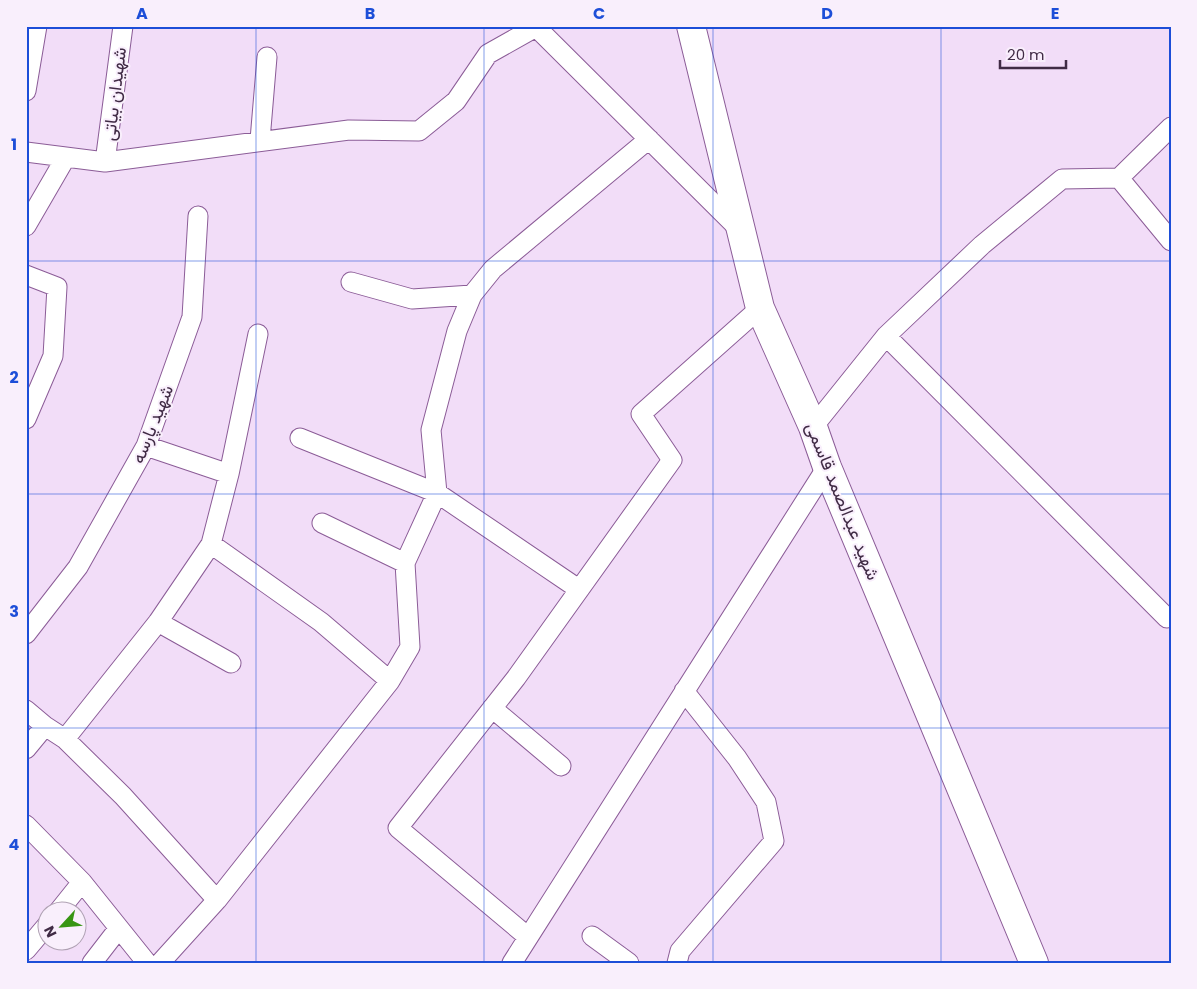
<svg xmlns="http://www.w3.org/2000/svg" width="1197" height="989" viewBox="0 0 1197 989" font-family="Poppins,Vazirmatn,sans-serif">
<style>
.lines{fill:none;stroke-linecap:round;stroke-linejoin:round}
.street-casing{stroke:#8b5c97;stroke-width:21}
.secondary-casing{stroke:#8b5c97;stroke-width:30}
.street{stroke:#fff;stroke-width:19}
.secondary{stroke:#fff;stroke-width:28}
.grid{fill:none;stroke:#1d4ed8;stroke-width:1;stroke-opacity:0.55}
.labels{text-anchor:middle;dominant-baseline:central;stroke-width:4;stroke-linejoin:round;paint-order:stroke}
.street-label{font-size:18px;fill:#402b45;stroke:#f9effc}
.neatline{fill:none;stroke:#1d4ed8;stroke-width:2}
.grid-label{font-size:16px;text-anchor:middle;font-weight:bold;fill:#1d4ed8}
</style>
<rect width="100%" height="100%" fill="#f2ddf8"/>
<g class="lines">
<defs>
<path id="street" d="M535,26l205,204
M26,91l11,-65
M260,140l7,-83
M26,152l79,10 244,-32 70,1 37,-30 32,-47 48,-27
M105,162l18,-136
M1119,178l52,63
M26,226l40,-69
M26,275l31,12 -4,69 -27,63
M351,282l61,17 60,-4
M886,336l281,282
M813,427l73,-91 96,-91 80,-66 57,-1 52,-51
M300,438l137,55 140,95
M229,474l29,-140
M322,523l83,40
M211,544l110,78 69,59
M158,622l73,41
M26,634l52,-67 68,-121 46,-129 6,-101
M492,708l69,58
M26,710l19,16 20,13 58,57 94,104
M65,739l93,-117 53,-78 18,-70 -83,-28
M26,749l19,-23
M26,825l56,57 65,81
M58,912l24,-30
M592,936l37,27
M528,937l-130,-109 118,-150 156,-218 -31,-46 119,-106
M26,950l22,-26
M92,963l27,-35
M160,963l57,-63 173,-219 20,-34 -5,-84 32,-70 -6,-63 26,-99 15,-36 21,-26 156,-130
M512,963l315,-496
M677,963l3,-12 94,-110 -8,-39 -29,-44 -53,-67"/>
<path id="secondary" d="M691,26l69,282 53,119 14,40 207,496"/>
</defs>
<use href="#street" class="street-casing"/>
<use href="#secondary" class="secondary-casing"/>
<use href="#street" class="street"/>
<use href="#secondary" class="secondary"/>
</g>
<path class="grid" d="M256,26v937M484,26v937M713,26v937M941,26v937M26,261h1145M26,494h1145M26,728h1145"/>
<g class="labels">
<g class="street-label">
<text transform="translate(114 94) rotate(-83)">شهیدان بیاتی</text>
<text transform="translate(152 424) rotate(-68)">شهید پارسه</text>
<text transform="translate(843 501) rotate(68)">شهید عبدالصمد قاسمی</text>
</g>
</g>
<rect width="1197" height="989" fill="none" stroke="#f9effc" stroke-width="55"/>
<g transform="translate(62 926) rotate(244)"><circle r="24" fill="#f9effc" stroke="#afa1b3"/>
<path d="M0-4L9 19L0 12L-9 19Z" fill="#379513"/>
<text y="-8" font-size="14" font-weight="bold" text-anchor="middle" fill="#402b45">N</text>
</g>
<path d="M1000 60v8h66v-8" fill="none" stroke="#402b45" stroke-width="2.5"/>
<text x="1007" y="60" font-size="15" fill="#402b45" stroke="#f9effc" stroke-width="4" paint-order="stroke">20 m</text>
<rect x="28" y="28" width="1142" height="934" class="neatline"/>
<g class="grid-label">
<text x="142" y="19">A</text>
<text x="370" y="19">B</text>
<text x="599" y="19">C</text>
<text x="827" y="19">D</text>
<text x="1055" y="19">E</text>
<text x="14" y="150">1</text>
<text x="14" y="383">2</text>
<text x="14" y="617">3</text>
<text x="14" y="850">4</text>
</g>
</svg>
